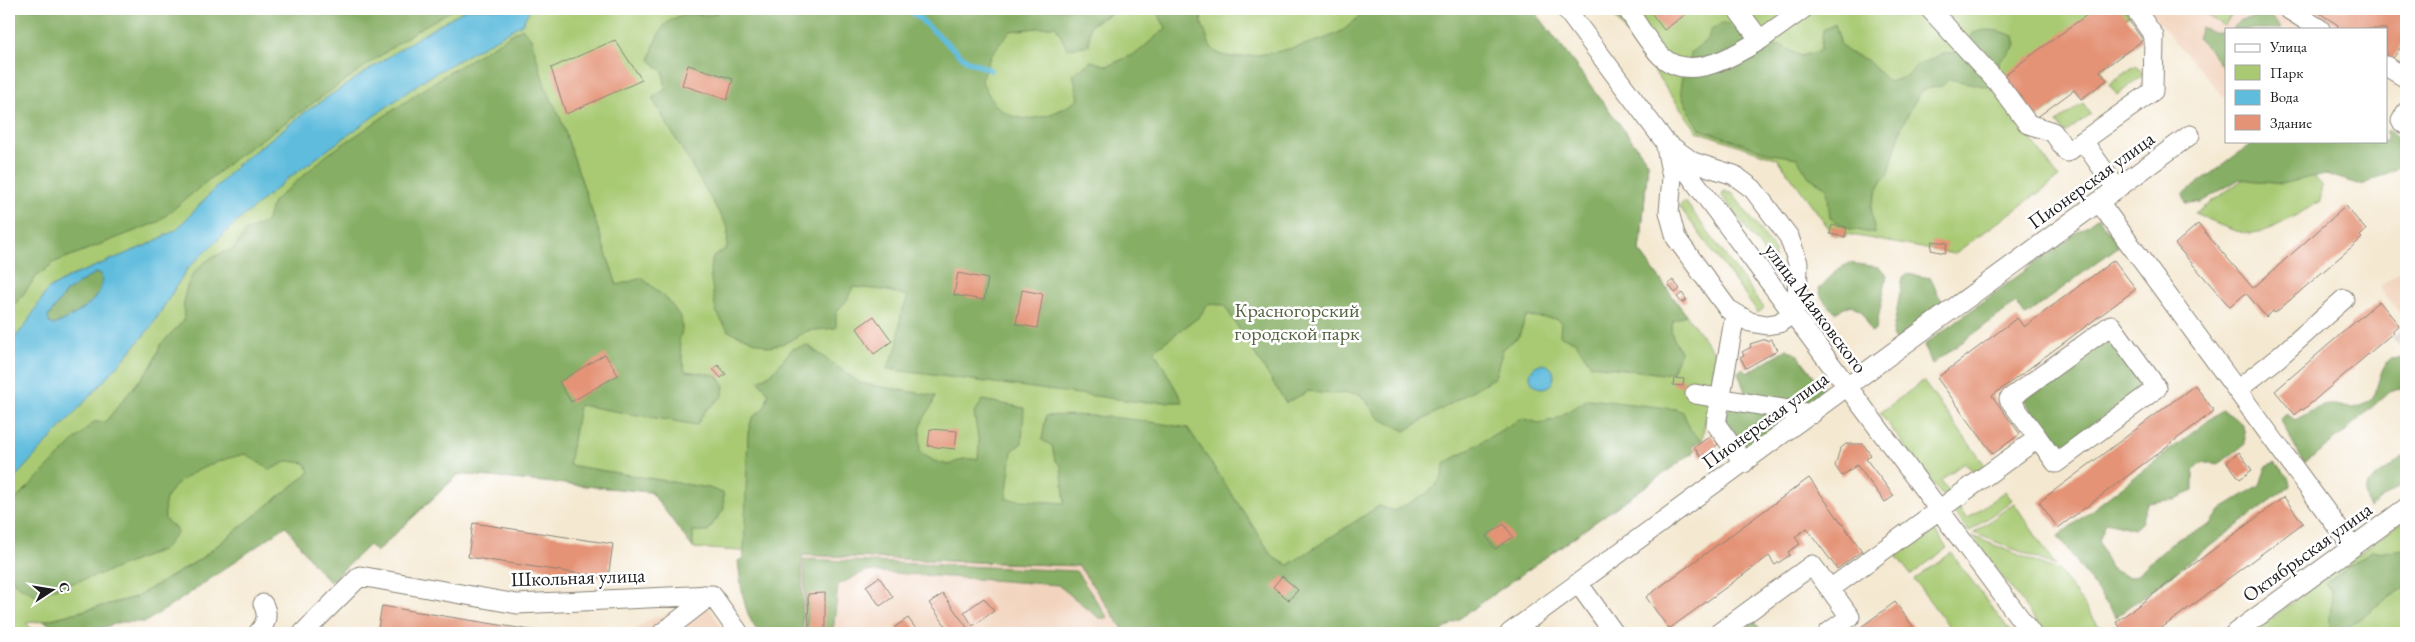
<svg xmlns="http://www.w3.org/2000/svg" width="2415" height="642" viewBox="0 0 2415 642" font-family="'EB Garamond',serif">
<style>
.built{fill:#f2d4be}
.industrial{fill:#cfc0ba}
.green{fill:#a9ca73;stroke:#627348}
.forest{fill:#86ae65;stroke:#516540}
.water{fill:#5fbcdd;stroke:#3e6c7c;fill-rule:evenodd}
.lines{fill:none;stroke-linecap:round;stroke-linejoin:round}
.stream{stroke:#5fbcdd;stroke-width:5.5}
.building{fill:#e49376}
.minor-casing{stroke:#888276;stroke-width:21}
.minor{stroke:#fff;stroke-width:19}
.labels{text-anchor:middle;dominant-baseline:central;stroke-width:5;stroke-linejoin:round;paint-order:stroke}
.street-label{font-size:20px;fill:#1c1c1c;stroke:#fff}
.park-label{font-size:20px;fill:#54623f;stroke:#fff}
</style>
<rect width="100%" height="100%" fill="#fff"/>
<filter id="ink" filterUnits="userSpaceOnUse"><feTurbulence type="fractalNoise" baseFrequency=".02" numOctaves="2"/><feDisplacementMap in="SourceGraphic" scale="10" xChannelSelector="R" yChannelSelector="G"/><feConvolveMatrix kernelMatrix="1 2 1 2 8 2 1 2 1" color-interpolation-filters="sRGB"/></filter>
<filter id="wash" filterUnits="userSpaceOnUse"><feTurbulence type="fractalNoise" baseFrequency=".0096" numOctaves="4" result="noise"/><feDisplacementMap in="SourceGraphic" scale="20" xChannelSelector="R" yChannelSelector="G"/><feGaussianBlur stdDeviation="1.12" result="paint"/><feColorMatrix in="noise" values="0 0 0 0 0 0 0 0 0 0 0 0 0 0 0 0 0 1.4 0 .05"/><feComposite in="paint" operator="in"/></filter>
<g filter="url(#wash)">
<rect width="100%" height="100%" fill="#f4e8d0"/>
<path class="built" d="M2147,9h259v30l-20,31v-41h-160v70z
M2406,266v55l-26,-34z
M801,555l278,11 47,67h-323z
M701,603l11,9 14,21h-96l19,-13z"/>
<path class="industrial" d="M2406,327v25l-1,1 -13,-16z"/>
<path class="green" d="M9,9h1524l115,153 -8,90 76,103 -14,85 -10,7 3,4 -256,182h-313l-47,-67 -278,-11 -107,-7 -43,-56 -179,-17h-14l-82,77 -66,-80 -111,88 -63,37 -92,24 -18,2 10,10h-27z
M1609,9h529l-12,9 17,22 -43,31 7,9 -26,19 -7,-9 -51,38 36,50 -105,76 -108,-20 -1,3 -15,-3 1,-3 -53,-72 -81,-28z
M2196,9h39l-11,17z
M2136,65l8,10 -27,20 -8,-11z
M2083,103l8,11 -26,19 -8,-11z
M2307,164l14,22v15c-19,10 -50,32 -71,32 -18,0 -39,-13 -55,-20l69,-48z
M1724,191l9,3 42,57 -1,8h-5l-47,-63z
M1685,201l79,107 -6,5 -79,-107z
M1923,381l62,84 -11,8 -9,-11 -24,18 8,12 -6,5 -63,-84z
M2005,491l7,9 -43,32 -16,-21 5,-4 9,12z
M2014,503l42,63 -82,-33z
M2406,519v114h-155z
M1931,526l16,22 -36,27 -16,-21z
M1972,536l87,35 45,62h-59z
M1951,553l60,80h-57l-40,-53z"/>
<path class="forest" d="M9,9h445l-40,23 -179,126 -77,64 -103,40 -18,14 -28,37z
M723,9h396l-29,16 -1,20 -22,4 -11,-23 -46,5 -19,24 -10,25c5,8 9,20 16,26 24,24 59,9 82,-7l-6,-25 18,-13 17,5 30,-14 28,-24 -11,-19h50c-8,9 -1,19 2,28 2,9 8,17 18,19 23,5 91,-12 113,-23 13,-6 20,-19 34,-24h161l115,153 -8,90 46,63 -13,6 -2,11 9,20 -8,20 -9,2 -72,-9 -16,-24 -15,-5 1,-13 -3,-4 -32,-3 -7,20 -16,13 -8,28 -90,54 -26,-13 -19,-24c-20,-2 -30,2 -51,-3l-23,12 -62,-98 -16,-1 -9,13 -45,33 29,52h-43l-253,-33 10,-22 4,-33 7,-18 -25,-6 -30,-3 -6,13 -11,12v16l-29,3 -22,12 -16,4 -41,-16 -12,-20 -2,-10 -4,-30 3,-14 14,-9 1,-20 -76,-130 14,-9 -3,-17 -13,-12c5,-23 13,-44 40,-46 16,-1 18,5 33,-5z
M2269,15l13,14h-49l7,-9z
M1721,24h9l21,21 31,1 18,10 20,-5 3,-21 12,-6 6,21 7,7 19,8 22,22 19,-6 7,-9 27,-13 22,-2 9,-19c16,-5 25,-3 41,3l2,10 -15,14 -12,27 -40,-8 -7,7 -21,4 -19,35 -14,50 -6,4 -11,27 4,28 -25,-5 -20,-11 -3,-30 -18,-11 -12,-19 -25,-4 -72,-25c-7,-13 -22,-32 -19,-47 2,-13 11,-13 9,-29l18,-14 3,-10z
M2201,27l14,6h11v39l-17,-23 -12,-11z
M522,28l9,10 14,48 15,31 57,168 25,-7 26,22 13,18 1,12 -3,11 6,30 32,4 7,10 -1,11 -18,15 -8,14 -118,-20 -10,60 140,23 14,5 1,16 -17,23 -14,-1v17l-42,-56 -193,-18 -82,78 -7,-7 -39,37 -16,-17 -28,-39 -109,76 -32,20h-24l-35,11h-24l-18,-12 92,-24 63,-37 111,-88 -5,-9 -17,-2 -18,9 -24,-16c-23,4 -77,23 -81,49 -1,5 0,11 0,16l13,12 -14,18 -60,24 -69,22 -19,-11 -7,-8v-70l78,-78 7,-6h11l47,-57 9,-21 23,-24c-3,-40 12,-60 50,-71l12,-18 20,-9 7,-20 54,-47 118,-80z
M2386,130c17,7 20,18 20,34l-44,21 -37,-11 -44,10 -41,-5 -39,23 -15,1 -3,-9 72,-53h131z
M2098,217l21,29 -94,70 -9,-13 -84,61 -8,-19z
M1849,263l30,4 8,8 -11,54 -5,3 -9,-21 -11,-6 -15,7c-7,-5 -16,-13 -17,-23l18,-19z
M95,273l6,1c7,25 -29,43 -47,51l-5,-2 -1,-6 18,-25z
M1906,274l25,4 6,15 8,12 -49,36 -4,-5 11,-59z
M2113,335l35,49 -89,65 -35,-49z
M807,345l53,38 75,13c-2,10 -6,14 -11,22 -5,10 -4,23 -4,34l14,9 15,4 14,-6h15l1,-15 -5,-31 9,-13 41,8 -2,35 -10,8 -6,48 59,4 -4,-37 -6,-6 -3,-14 -10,-6 4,-24c47,-3 96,4 142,12l86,130 14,7 91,-59 15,5c19,-11 51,-21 50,-47l78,-46 16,5 16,-3 34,-21 88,10 7,3 8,19 11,9 -10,7 3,4 -256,182h-313l-47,-67 -277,-11 1,78h-44c-16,-19 -18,-48 -21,-72l4,-2 2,-7 4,-119 4,-15 12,-10 5,-14 -10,-13 14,-9 19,-23z
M1787,349l11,6 28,37 -77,56 -17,-13 -7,-16 3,-9 17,-18 -7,-20 5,-4 4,5z
M2406,358v36l-7,-6 -9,3 -49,44 -37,28 -24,-44 7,-5 8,6c10,-5 23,-15 35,-15 15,-1 20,9 37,-3 13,-9 10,-32 23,-43z
M2222,410c18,11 23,12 23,34l-26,20c-11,-2 -17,-2 -26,6v20l-17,9 -29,4 -6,20 -7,6 -28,-7 -7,19 11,27 17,9 9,-2 42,-37 33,-14 11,-16 38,-23 6,-18 9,-4 14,14 1,9 -174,131 -58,-81z
M2406,454v27l-37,27 -4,-15 3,-9z
M2372,550l12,2 22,-2v37l-30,19 -35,27h-12l3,-42 -6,-8z
M804,559l272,12 32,47h-9l-41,-33 -192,-14 -28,14 -5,48h-27z
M1745,610l13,16 2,7h-47z"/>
<path class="water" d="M466,9h64l-8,15 -97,55 -139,101 -56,48 -43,41 -36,58 -29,34 -113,123v-140l16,-18 22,-36 22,-13 78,-32 29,-15 62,-66 70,-54 106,-70zM95,273l6,1c7,25 -29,43 -47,51l-5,-2 -1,-6 18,-25z
M1530 376a12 12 0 1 1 24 0a12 12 0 1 1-24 0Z"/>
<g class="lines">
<path class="stream" d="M909,9l57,51 24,10"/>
</g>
<g id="blocks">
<path class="building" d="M1648,9h45l-29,21z
M2095,9h25l23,31 -43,31 7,9 -26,19 -7,-9 -42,31 -32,-43z
M2313,9h93v30l-14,21 -6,-4v-27h-49l1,-4z
M615,40l27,40 -76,34 -15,-46z
M688,65l45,14 -6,21 -45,-15z
M2346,206l20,24 -6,6 2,2 -87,75 -2,-2 -7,6 -20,-24 -16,14 -55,-63 23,-20 55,64z
M1832,225l15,3 -2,9 -15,-3z
M1932,241l15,2 -2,10 -14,-3z
M2114,260l22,29 -144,107 28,38 -27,20 -56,-76 80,-60 7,9z
M958,273l30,6 -4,21 -30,-5z
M1673,280l7,9 -5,4 -7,-9z
M1022,290l21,4 -6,34 -21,-4z
M1682,293l5,7 -5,3 -5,-6z
M2379,301l20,24 -7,6 2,1 -91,78 -2,-1 -6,6 -20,-24z
M874,316l18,25 -18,13 -17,-26z
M1766,339l1,2 4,-2 7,11 -32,18 -6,-11 4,-2 -2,-3 9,-5 -1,-3z
M605,354l13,21 -47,27 -12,-20z
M718,365l8,9 -5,4 -8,-9z
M1674,378l10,1 -1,7 -10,-1z
M2195,385l19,26 -156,117 -19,-26z
M930,429l27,2 -2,18 -27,-3z
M1712,435l6,9 -4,4 2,2 -9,6 -2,-2 -4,3 -7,-10z
M1846,444h17l8,11 -5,4 28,37 -9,6 -28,-37 -15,11 -7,-10 5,-17z
M2239,452l13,18 -12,9 -13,-17z
M1809,478l53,73 -25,18 -30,-41 -12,9 5,7 -12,8 2,3 -15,10 -6,-9 -100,73 -23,-32z
M2284,497l19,26 -148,110h-30l-9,-11z
M473,523l140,21 -5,34 -140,-21z
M1504,524l9,13 -18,12 -9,-13z
M1282,576l16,14 -9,10 -16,-13z
M879,577l14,20 -13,9 -14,-20z
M825,593v40h-16l-1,-39z
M943,594l28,39h-20l-22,-30z
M984,598l10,13 -21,15 -9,-14z
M1895,602l19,26 -7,5h-54z
M382,606l161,26v1h-166z
M908,618l11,15h-20l-4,-6z"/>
</g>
</g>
<g filter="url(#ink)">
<use href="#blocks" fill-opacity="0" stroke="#888276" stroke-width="1"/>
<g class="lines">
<defs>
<path id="minor" d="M1566,9l465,624
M1627,9c11,15 21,34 34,47 28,27 73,0 99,-16
M1737,9l23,31 43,-31
M1930,9l67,73 31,42 25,8 14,20 16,-11
M2288,9l32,20
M2386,66l20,12
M2406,112l-5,9 5,4
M1665,142l28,20 41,13 19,14 36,48 9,26 -1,43 -5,8 -13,9 -12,2 -17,-3 -22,-13 -52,-71 -7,-26 3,-35z
M2117,189l-34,-48 70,-50 1,-55 -19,-27
M2099,202l253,345
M1735,314l-19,110 28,39
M2237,390l42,-33 65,-58
M1695,394l117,20
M1578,583l36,50
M258,633c8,-9 11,-18 5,-29
M303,633l57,-57 157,28 195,-9 27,38
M662,633l39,-30 3,-8
M1510,633l680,-498
M1719,633l93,-68 18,24 208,-151 -29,-39 102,-74 46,63 -101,75 -18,-25
M1828,633l22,-16 -20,-28
M2235,633l171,-125"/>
</defs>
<use href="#minor" class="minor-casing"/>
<use href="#minor" class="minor"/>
</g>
</g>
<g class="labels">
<g class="street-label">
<text transform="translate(2091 180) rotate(-36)">Пионерская улица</text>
<text transform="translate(1816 308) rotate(53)">улица Маяковского</text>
<text transform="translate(1765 420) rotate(-36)">Пионерская улица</text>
<text transform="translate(2307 552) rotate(-36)">Октябрьская улица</text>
<text transform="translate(578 577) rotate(-2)">Школьная улица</text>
</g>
<g class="park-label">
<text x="1297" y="310">Красногорский<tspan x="1297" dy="23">городской парк</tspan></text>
</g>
</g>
<rect width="2415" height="642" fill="none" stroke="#fff" stroke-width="30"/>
<rect x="2225" y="28" width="162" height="115" fill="#ffffff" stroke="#a4a4a4"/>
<rect x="2235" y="44" width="25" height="8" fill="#ffffff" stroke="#a4a4a4"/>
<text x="2270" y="52" font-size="15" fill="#1c1c1c">Улица</text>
<rect x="2235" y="65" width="25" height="15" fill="#a9ca73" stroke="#a4a4a4"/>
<text x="2270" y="78" font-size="15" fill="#1c1c1c">Парк</text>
<rect x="2235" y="90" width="25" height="15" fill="#5fbcdd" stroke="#a4a4a4"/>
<text x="2270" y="102" font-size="15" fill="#1c1c1c">Вода</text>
<rect x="2235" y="115" width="25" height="15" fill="#e49376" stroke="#a4a4a4"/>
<text x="2270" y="128" font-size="15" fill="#1c1c1c">Здание</text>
<g transform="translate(52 590) rotate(78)" stroke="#ffffff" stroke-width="4" paint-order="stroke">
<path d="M0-4L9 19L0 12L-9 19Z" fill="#1c1c1c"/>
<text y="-8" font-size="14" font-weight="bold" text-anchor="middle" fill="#1c1c1c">С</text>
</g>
</svg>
